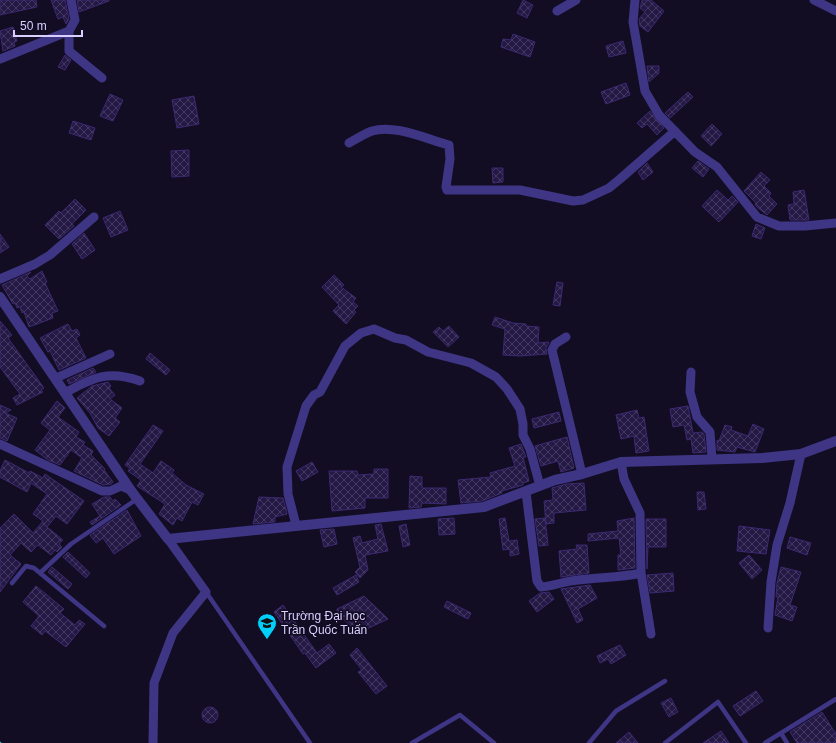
<svg xmlns="http://www.w3.org/2000/svg" width="836" height="743" viewBox="0 0 836 743" font-family="Arial,sans-serif">
<style>
.building{fill:url(#building-cross-hatch);stroke:#3d2972}
.lines{fill:none;stroke-linecap:round;stroke-linejoin:round}
.path{stroke:#29b7b9;stroke-width:1.5;stroke-dasharray:2 3;stroke-linecap:butt}
.service{stroke:#3e3684;stroke-width:4.5}
.minor{stroke:#3e3684;stroke-width:9}
.tertiary{stroke:#3e3684;stroke-width:10}
.labels{text-anchor:middle;dominant-baseline:central;stroke-width:3.5;stroke-linejoin:round;paint-order:stroke}
.poi-label{font-size:12px;fill:#d8cfff;stroke:#120d23;text-anchor:start}
</style>
<defs>
<pattern id="building-cross-hatch" width="8" height="8" patternUnits="userSpaceOnUse"><rect width="8" height="8" fill="#241845"/><path d="M0 0l8 8M0 8l8-8" fill="none" stroke="#433961"/></pattern>
</defs>
<rect width="100%" height="100%" fill="#120d23"/>
<path class="building" d="M0,0h36l1,7 -37,8z
M51,0h14l4,19 -3,5 -3,-7 -5,2z
M77,0h32v1l-30,11z
M523,0l10,5 -6,13 -10,-5z
M642,0h9l13,11 -16,21 -8,-6 -1,-7 6,-7 -5,-4z
M13,27l4,14 -3,1 1,4 -12,5 -3,-20z
M513,34l22,8 -5,15 -29,-10 2,-8 8,1z
M623,41l3,12 -17,4 -3,-11z
M65,55l6,5 -6,10 -7,-3z
M647,66h12v7l-10,9z
M626,83l4,12 -24,9 -5,-12z
M688,92l5,5 -23,21 -5,-5z
M110,94l13,6 -10,21 -13,-5z
M194,96l5,28 -22,4 -5,-28z
M650,111l14,17 -7,7 -10,-11 -5,4 -5,-5z
M73,121l22,7 -4,12 -22,-7z
M712,124l10,10 -11,12 -10,-10z
M189,150v26l-17,1 -1,-26z
M698,161l11,8 -6,8 -11,-9z
M647,163l6,9 -10,8 -5,-8z
M492,168h11v14l-10,1z
M761,172l9,8 -6,6 7,7 -2,3 8,8 -10,11 -10,-8 -2,-3 1,-1 -12,-12z
M717,190l11,10 4,-4 6,6 -19,20 -17,-16z
M804,190l5,30h-19l-2,-15 6,-1 -1,-12z
M75,199l11,11 -14,14 2,2 -15,13 -14,-14 14,-14 2,2z
M120,211l8,19 -17,7 -8,-19z
M756,224l9,4 -4,11 -9,-3z
M84,233l11,17 -13,9 -10,-15z
M0,234l9,13 -9,6z
M42,271l5,11 -2,1 13,28 -6,2 1,5 -24,9 -5,-15 -2,1 -2,-6 -3,1 -2,-5 -2,1 -11,-19 29,-13 -4,4 3,3z
M334,275l10,10 -3,2 15,11 -3,4 5,4 -4,4 2,2 -10,12 -13,-13 6,-6 -17,-18z
M557,282l6,1 -3,23 -7,-1z
M495,317l18,6 13,1v2l13,1 -1,16 11,-1 -3,6 1,6 -27,2 -17,-1 2,-26 -13,-4z
M0,321l12,14 -4,3 36,50 -3,2 2,2 -26,13 -4,-7 7,-4 -20,-27z
M68,324l4,7 5,-2 3,6 -4,3 10,20 -27,12 -9,-19 -2,1 -8,-14z
M449,326l10,11 -11,10 -15,-15 6,-5 4,4z
M150,353l20,17 -4,5 -20,-16z
M93,368l3,4 -27,12 -2,-4z
M108,382l3,4 -2,2 6,7 -5,4 12,9 -7,10 5,4 -11,14 -11,-8 -8,-15 -13,-15 15,-12z
M57,401l8,7 -7,9 21,15 -3,5 9,5 -2,3 10,6 -2,4 14,14 -1,1 9,12 -2,2 -8,1 -29,-14 8,-13 -11,-8 -11,15 -12,-5 -13,-10 15,-20 -9,-7z
M0,405l11,5 -6,3 12,5 -10,23 -7,-3z
M688,406l5,27 9,-1 2,2 2,18 -13,1 -2,-14 -4,1 -3,-15 -11,2 -3,-18z
M637,410l2,8 5,-1 5,34 -13,2 -2,-17 -13,3 -5,-24z
M559,412l2,9 -27,7 -2,-9z
M753,424l11,5 -9,23 -18,-5 -2,5 -18,-2v-10l2,1 6,-16 7,2 -1,3 17,6z
M153,425l10,6 -23,33 13,9 8,-12 13,9 -2,3 14,12 18,9 -6,11 -6,-3 -10,19 -5,-3 -4,7 -14,-11 6,-10 -28,-18 4,-6 -13,-9 2,-3 -5,-3z
M567,437l7,31 -13,4 -3,-11 -17,5 -6,-20z
M521,444l5,13h-3l6,24 -6,2v2l-21,6v2l-20,8 -21,2 -3,-23 33,-3 -1,-4 25,-7 -6,-18z
M5,460l24,13 1,-2 13,7 2,-4 39,27 -17,23 -11,-8 -9,11 16,13 -4,4 3,3 -5,5 -2,-2 -4,5 -13,-10 -7,7 -10,-9 -11,12 11,9 -21,28v-64l14,-14 19,19 10,-12 -10,-7 14,-20 -16,-11 -4,9 -27,-15v-6z
M312,462l6,10 -16,9 -6,-10z
M374,469h14v29h-23v10l-33,3 -3,-40h28l1,4 16,-1z
M410,476l12,1v11h24v16l-24,-1 -1,4 -12,1z
M584,483l2,27 -32,3v10l-8,1 -2,-23 9,-1 -1,-12 14,-4z
M697,492h7l2,17 -8,1z
M104,497h6l3,4 2,-2 6,6 -29,20 -2,-3 10,-6 -8,-12z
M259,497l24,1 4,16 -12,3v5l-22,2z
M127,510l14,26 -27,18 -11,-16 -7,5 -6,-8z
M454,518l1,16 -16,1 -1,-16z
M505,518l4,23 8,-1 2,14 -9,2v-7l-7,1 -4,-31z
M545,518l3,27 -9,1 -4,-27z
M634,518l1,50 -17,2v-15h3l-2,-17 -31,3v-7l30,-3 -1,-10z
M646,519h20v28h-18l-1,22z
M381,524l7,27 -23,4 3,15 -8,8 -5,-6 5,-5 -7,-29 7,-2 2,7 16,-4 -3,-14z
M406,524l4,21 -7,2 -4,-21z
M739,526l31,4 -4,24 -29,-3z
M334,529l3,15 -13,3 -4,-17z
M790,537l21,6 -4,12 -20,-7z
M576,545h11l2,28 -28,4 -2,-26 18,-2z
M68,552l22,21 -4,5 -23,-21z
M749,555l13,15 -10,9 -13,-16z
M52,567l20,17 -4,5 -20,-17z
M781,567l20,5 -11,33 7,2 -5,14 -17,-6 3,-18h-2l1,-14z
M673,573l1,18 -24,2 -3,-18z
M356,575l3,7 -22,13 -4,-7z
M590,585l7,13 -19,11 5,11 -6,3 -16,-34z
M36,586l28,23 -4,4 15,12 4,-5 6,4 -19,23 -21,-16 -3,4 -11,-9 8,-10 -16,-14z
M549,592l5,7 -17,13 -8,-11 11,-8z
M364,596l24,23 -30,14 -21,-20v-4z
M447,601l24,12 -3,6 -24,-12z
M283,605l34,48 12,-9 7,9 -20,15 -11,-15 -2,1 -29,-42z
M620,645l6,10 -15,9 -3,-5 -8,4 -3,-7z
M357,648l30,38 -11,8 -18,-22 4,-2 -12,-15z
M756,691l7,10 -23,15 -7,-10z
M671,698l7,14 -9,5 -8,-14z
M202 715a8 8 0 1 1 16 0a8 8 0 1 1-16 0Z
M822,712l14,22v9h-39l-7,-11z
M721,731l8,12h-26z
M629,732l9,11h-22z"/>
<g class="lines">
<path class="path" d="M0,742l1,1"/>
<path class="service" d="M40,573l64,53
M12,583l14,-17 8,2 6,5 31,-29 63,-43 -1,-4
M206,592l104,151
M781,733l6,10
M412,743l48,-28 34,28
M589,743l27,-32 49,-30
M665,743l53,-41 28,41
M765,743l71,-44"/>
<path class="minor" d="M71,0l4,20 -6,11v20l33,27
M635,0l-2,22 12,69 14,24 36,37 22,15 40,50 22,9h26l31,-3
M814,0l22,11
M557,11l19,-11
M0,59l69,-28
M349,143c7,-4 15,-9 23,-12 23,-7 54,8 77,14l1,14 -4,28 1,3h73l53,11 10,-1 26,-12 11,-9 55,-48
M0,279l35,-15 15,-9 44,-38
M566,337l-11,7 -3,6 30,124
M691,372l-1,20 7,25 13,15 2,26
M56,378l54,-24
M65,393c28,-16 44,-23 75,-12
M0,444l102,47h8l11,-5 11,5
M621,462l3,17 16,34 1,60 10,61
M526,492l11,89 4,6c13,-1 24,-6 37,-7 21,-3 42,-2 63,-7
M296,525l-8,-31 -1,-27 19,-61 8,-11 6,-3 25,-46 16,-13 13,-4 21,9 11,2 22,12 43,11 25,14 11,12 13,20 3,15v11l7,14 10,37
M768,628l3,-46 6,-37 13,-42 11,-49
M153,743l1,-60 19,-50 33,-41 -38,-53"/>
<path class="tertiary" d="M0,297l132,195 36,47 316,-32 71,-27 27,-6 39,-12 141,-4 39,-4 35,-13"/>
</g>
<defs>
<symbol id="university-pin" viewBox="-11 -11 22 30"><path d="M0 17L-7.5 6A9.5 9.5 0 1 1 7.5 6Z" fill="#00cffa" stroke="#120d23"/><path d="M0-5L7-2L0 1L-7-2ZM-4 1L0 2.5L4 1V4Q0 6-4 4Z" fill="#111"/></symbol>
</defs>
<g fill-rule="evenodd">
<use href="#university-pin" x="256" y="612" width="22" height="30"/>
</g>
<g class="labels">
<g class="poi-label">
<text x="281" y="616">Trường Đại học<tspan x="281" dy="14">Trần Quốc Tuấn</tspan></text>
</g>
</g>
<path d="M14 30v6h68v-6" fill="none" stroke="#d8cfff" stroke-width="2"/>
<text x="20" y="30" font-size="12" fill="#d8cfff" stroke="#120d23" stroke-width="3" paint-order="stroke">50 m</text>
</svg>
